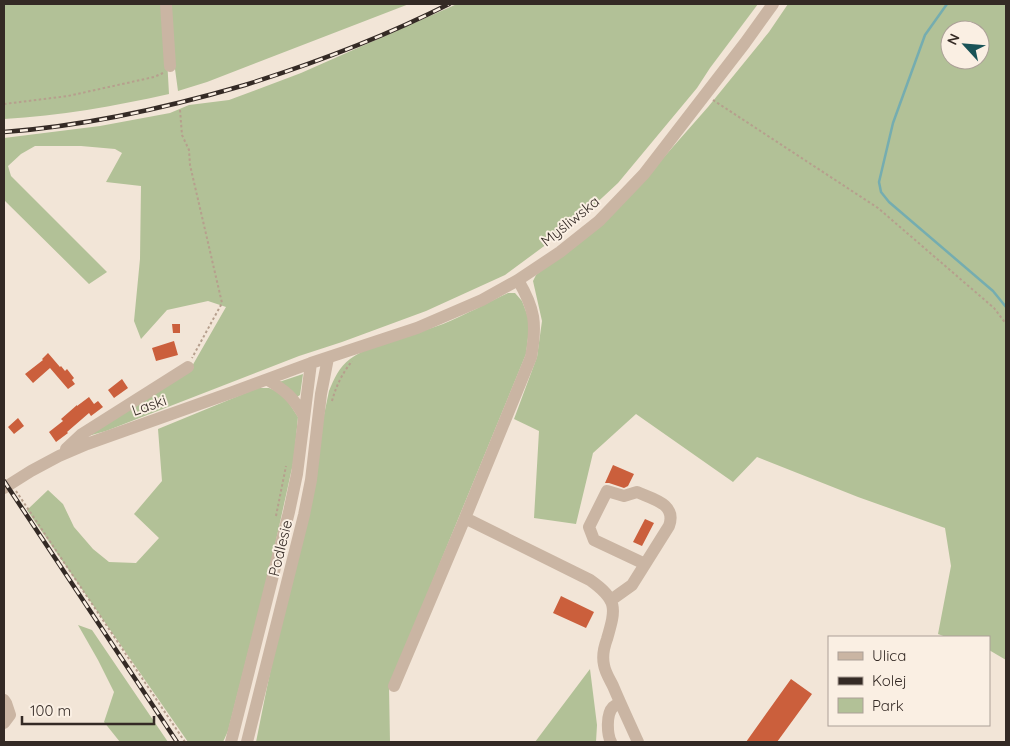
<svg xmlns="http://www.w3.org/2000/svg" width="1010" height="746" viewBox="0 0 1010 746" font-family="Quicksand,sans-serif">
<style>
.green{fill:#b2c197;fill-rule:evenodd}
.lines{fill:none;stroke-linecap:round;stroke-linejoin:round}
.stream{stroke:#75adb0;stroke-width:2.5}
.building{fill:#cb5f3c}
.path{stroke:#b69f8d;stroke-width:2;stroke-dasharray:2.5 2.5;stroke-linecap:butt}
.minor{stroke:#cab5a3;stroke-width:12}
.rail-casing{stroke:#342a25;stroke-width:4.5}
.rail{stroke:#faefe3;stroke-width:2.5;stroke-dasharray:8;stroke-linecap:butt}
.labels{text-anchor:middle;dominant-baseline:central;stroke-width:4;stroke-linejoin:round;paint-order:stroke}
.street-label{font-size:15px;fill:#342a25;stroke:#faefe3}
</style>
<rect width="100%" height="100%" fill="#f2e5d7"/>
<path class="green" d="M4,4h160l5,90c-54,12 -110,22 -165,25z
M168,4h241l-202,78 -29,9 -6,-44z
M457,4h301l-48,64 -13,20 -79,95 -44,41 -69,51 -79,36 -84,31 -43,14 -193,75 -25,7 110,-70 35,-61 -18,-6 -41,9 -26,29 -7,-18 6,-62 1,-73 -35,-4 16,-29 -7,-4 -34,-3h-46l-14,8 -13,12 3,10 96,96 -18,12 -85,-84v-62l96,-12 70,-13 19,-8 40,-5 72,-27z
M788,4h218v656l-17,-10v-13h-43l-8,-3 13,-68 -6,-38 -87,-31 -101,-40 -24,25 -97,-68 -43,39 -17,71 -42,-6 5,-87 -25,-12 23,-62 5,-36 -9,-40 3,-6 92,-77 80,-91 61,-75zM950,30h30v30h-30z
M508,293h7l7,8 8,21 -4,32 -137,333 1,55h-134l10,-50 63,-301c5,-12 10,-24 21,-32 26,-18 63,-24 93,-35 22,-9 44,-21 65,-31z
M303,374l-3,21 -3,2 -18,-15z
M258,388h11l14,6 15,23 -4,42 -23,104 -43,168 -5,11h-35l-161,-232 21,-20 15,14 11,23 19,22 16,13 27,1 23,-25 -25,-24 28,-33 -4,-52z
M78,625l14,5 76,112h-48l-16,-20 10,-30 -16,-32z
M590,669l7,56 -1,17h-61z"/>
<g class="lines">
<path class="stream" d="M947,4l-22,31 -32,88 -14,59 2,10 8,10 104,89 13,16"/>
</g>
<path class="building" d="M172,324h8v9h-7z
M174,341l4,14 -22,6 -4,-13z
M48,353l12,14 1,-1 4,5 2,-2 7,9 -2,2 3,4 -7,5 -18,-21 -17,15 -8,-9 18,-14 -1,-1z
M122,379l6,9 -14,10 -6,-8z
M89,397l5,7 4,-3 5,6 -12,9 -2,-3 -22,19 1,1 -12,9 -7,-10 14,-11 -2,-2 16,-14v1z
M18,418l6,8 -10,8 -6,-7z
M613,465l21,9 -6,12 -4,2 -15,-5h-4z
M645,519l9,4 -12,23 -9,-4z
M561,596l33,16 -8,16 -33,-15z
M791,679l21,15 -35,48h-31z"/>
<g class="lines">
<path class="path" d="M713,100l165,108 116,100 12,16
M4,104l64,-8 86,-19 9,-4
M180,110l2,25 7,15 1,15 32,138 -30,55
M332,401c4,-15 10,-27 20,-40
M16,491l169,251
M276,516l10,-50"/>
<path class="minor" d="M166,4l4,62
M518,280c17,29 19,44 13,77l-66,161 125,62c28,20 26,28 17,59 -3,8 -5,17 -3,26 1,7 6,15 9,21 8,19 17,38 25,56
M268,380c18,11 25,17 36,36
M66,449l16,-15 106,-67
M4,488l27,-17 28,-15 28,-12 146,-52 78,-29 106,-35 65,-28 36,-20 42,-28 39,-31 45,-47 101,-131 28,-39
M611,600l21,-15 37,-59c8,-22 -16,-27 -32,-34l-13,4 -17,-5 -18,36 5,13 51,24
M394,686l71,-168
M4,700l2,3 4,12 -6,8
M231,742l58,-230 8,-38 14,-111
M247,742l57,-227 7,-35 10,-86 7,-36
M611,742c-4,-8 -5,-28 2,-35 2,-2 5,-3 7,-4"/>
<defs>
<path id="rail" d="M4,132c82,-6 162,-24 241,-47 70,-22 139,-48 204,-81
M4,481l173,261"/>
</defs>
<use href="#rail" class="rail-casing"/>
<use href="#rail" class="rail"/>
</g>
<g class="labels">
<g class="street-label">
<text transform="translate(570 221) rotate(-39)">Myśliwska</text>
<text transform="translate(149 405) rotate(-19)">Laski</text>
<text transform="translate(280 548) rotate(-76)">Podlesie</text>
</g>
</g>
<rect width="1010" height="746" fill="none" stroke="#342a25" stroke-width="10"/>
<rect x="828" y="636" width="162" height="90" fill="#faefe3" stroke="#aba097"/>
<rect x="838" y="652" width="25" height="8" fill="#cab5a3" stroke="#aba097"/>
<text x="872" y="661" font-size="15" fill="#342a25">Ulica</text>
<rect x="838" y="677" width="25" height="8" fill="#342a25" stroke="#aba097"/>
<text x="872" y="686" font-size="15" fill="#342a25">Kolej</text>
<rect x="838" y="698" width="25" height="15" fill="#b2c197" stroke="#aba097"/>
<text x="872" y="711" font-size="15" fill="#342a25">Park</text>
<g transform="translate(965 45) rotate(296)"><circle r="24" fill="#faefe3" stroke="#aba097"/>
<path d="M0-4L9 19L0 12L-9 19Z" fill="#195357"/>
<text y="-8" font-size="14" font-weight="bold" text-anchor="middle" fill="#342a25">N</text>
</g>
<path d="M22 716v8h132v-8" fill="none" stroke="#342a25" stroke-width="2.5"/>
<text x="30" y="716" font-size="15" fill="#342a25" stroke="#faefe3" stroke-width="4" paint-order="stroke">100 m</text>
</svg>
